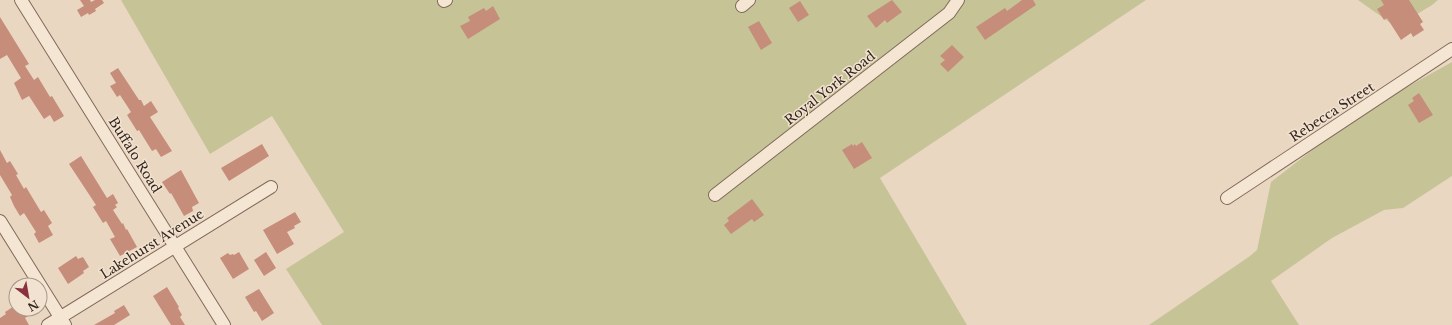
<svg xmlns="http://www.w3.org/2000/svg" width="1452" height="325" viewBox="0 0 1452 325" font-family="'Libre Baskerville',serif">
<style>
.green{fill:#c6c497}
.building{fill:#c58d7a}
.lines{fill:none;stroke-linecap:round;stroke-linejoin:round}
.minor-casing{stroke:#82695b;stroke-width:14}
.minor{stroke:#f5e6d4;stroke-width:12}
.labels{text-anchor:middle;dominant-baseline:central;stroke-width:3;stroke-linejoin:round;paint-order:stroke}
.street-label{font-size:13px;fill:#33241e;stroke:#f2e3d0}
</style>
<rect width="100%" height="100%" fill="#ead7c2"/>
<path class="green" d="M121,0h1025l-266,178 87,147h-645l-36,-56 58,-37 -72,-116 -62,38z
M1358,0h80l-6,5 -36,22z
M1452,62v114l-49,32 -19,2 -52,28 -61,43 28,44h-150l101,-69 7,-6 14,-68 89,-69z"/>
<path class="building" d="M80,0h10l1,2 4,-2h7l2,3 -9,6 1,2 -7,4 -1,-2 -7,4 -4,-7 7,-4z
M892,0l10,12 -15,11 -2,-3 -9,8 -9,-12z
M1022,0h11l3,5 -51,35 -9,-13 29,-19 2,3z
M1381,0h28l14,22 -3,2 4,6 -11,7 -2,-4 -10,7 -14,-22 -3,2 -7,-11 7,-4z
M800,1l9,14 -11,7 -9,-14z
M493,6l7,13 -32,20 -8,-13 10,-5 -2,-4 16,-9 2,3z
M0,17l29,47 -4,2 9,14 4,-3 12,20 2,-1 12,20 -10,6 -4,-7 -6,4 -15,-23 -7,4 -8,-17 7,-5 -14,-23 -7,4z
M759,21l13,22 -11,7 -13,-23z
M952,45l12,12 -16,15 -8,-8 5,-4 -5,-4z
M118,68l21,32h2l3,6 7,-5 7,11 -8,5 22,34 -11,6 -5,-8 -4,2 -13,-21 -2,1 -10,-16 4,-3 -11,-17 -3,2 -7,-11 6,-3 -6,-10z
M1419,93l14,22 -14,8 -11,-18 6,-4 -2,-3z
M862,142l10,16 -18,11 -12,-19 10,-6 1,2 2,-2 1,2z
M262,144l7,12 -40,25 -8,-13z
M0,150l7,13 3,-2 8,13 -2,1 8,14 2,-2 15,25 3,-2 8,13 -4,3 5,9 -14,8 -5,-9 2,-2 -12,-19 -4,3 -6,-10 -4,-9 2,-2 -12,-20z
M81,156l26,42 6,-4 5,9 -3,2 2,2 -4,3 9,14 1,-1 3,7 1,-1 10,18 -17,9 -10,-17 5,-2 -9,-16 -3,2 -10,-16 3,-2 -27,-41z
M181,170l18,33 -7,4 1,4 -9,5 -13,-23 -1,1 -8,-12z
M752,199l12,16 -10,7 -2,-3 -21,15 -7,-9 5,-4 -2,-3z
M295,212l6,10 -7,4 1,2 -8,4 7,12 -17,10 -14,-24z
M239,252l10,17 -16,10 -13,-21 8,-5 2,2 3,-1 1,1z
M266,252l10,16 -12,8 -10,-16z
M76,256l2,3 5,-2 6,10 -6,4 1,2 -16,11 -10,-16z
M167,287l12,20 -1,1 4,7 -2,2 5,8h-14l-18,-29z
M259,289l15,24 -12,8 -6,-10 -2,1 -9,-15z
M16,305v4h23l-14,9 4,7h-29v-7l6,-4 -1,-2z
M124,305l6,10 -16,10h-20l21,-12 -1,-2z"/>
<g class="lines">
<defs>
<path id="minor" d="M21,0l203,325
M444,1l2,-1
M742,6l7,-6
M715,195l234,-182 9,-13
M1227,198l225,-149
M0,221l40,64
M40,285l25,40
M48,325l223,-138"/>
</defs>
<use href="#minor" class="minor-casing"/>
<use href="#minor" class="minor"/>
</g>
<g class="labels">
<g class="street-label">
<text transform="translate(830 88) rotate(-38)">Royal York Road</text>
<text transform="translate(1332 112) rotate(-33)">Rebecca Street</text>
<text transform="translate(135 155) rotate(58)">Buffalo Road</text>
<text transform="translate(152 244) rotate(-32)">Lakehurst Avenue</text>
</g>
</g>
<g transform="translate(28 297) rotate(149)"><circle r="19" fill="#f2e3d0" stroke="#a69789"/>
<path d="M0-3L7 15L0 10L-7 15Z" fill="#8b303f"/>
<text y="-6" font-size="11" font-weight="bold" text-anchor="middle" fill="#33241e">N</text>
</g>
</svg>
